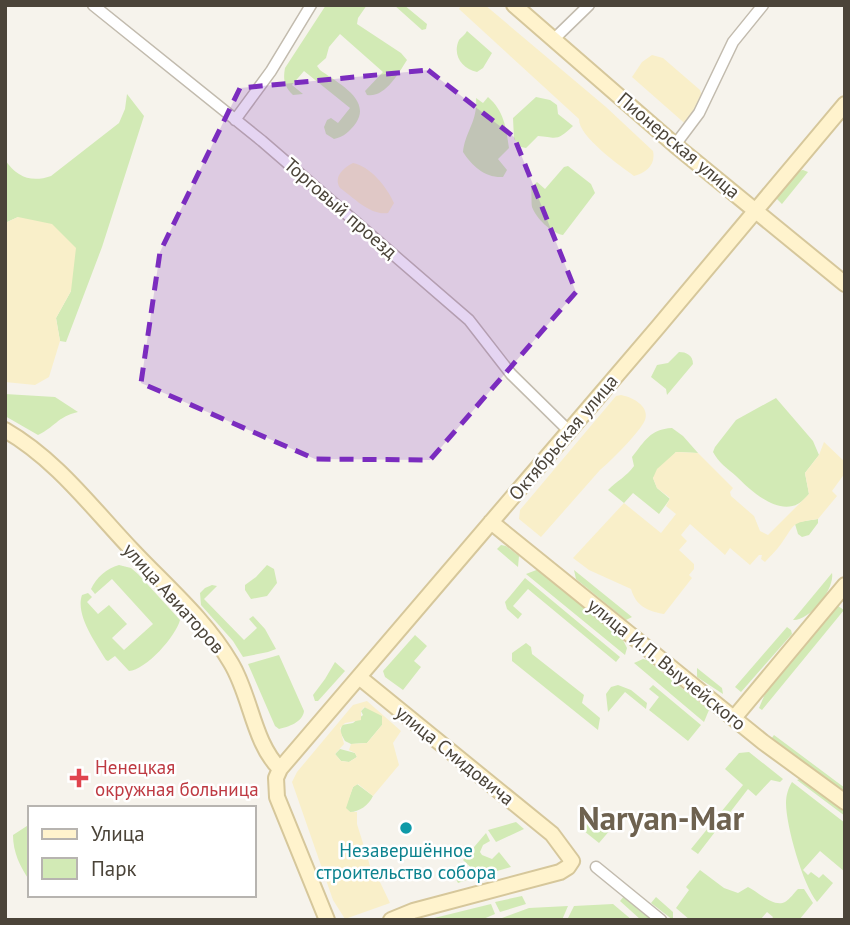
<svg xmlns="http://www.w3.org/2000/svg" width="850" height="925" viewBox="0 0 850 925" font-family="'PT Sans',sans-serif">
<style>
.green{fill:#d2eab5}
.sand{fill:#f9efc9;fill-rule:evenodd}
.lines{fill:none;stroke-linecap:round;stroke-linejoin:round}
.street-casing{stroke:#c2bbae;stroke-width:13}
.secondary-casing{stroke:#d6c79b;stroke-width:18}
.street{stroke:#fff;stroke-width:10}
.secondary{stroke:#fff3cd;stroke-width:14}
.marked{fill:#7b2cbf;fill-opacity:0.2;stroke:#7b2cbf;stroke-width:5;stroke-dasharray:14 9;stroke-linejoin:round}
.health-dot{fill:#e0444e;stroke:#fff;stroke-width:2.5}
.culture-dot{fill:#0f9aa8;stroke:#fff;stroke-width:2.5}
.labels{text-anchor:middle;dominant-baseline:central;stroke-width:5;stroke-linejoin:round;paint-order:stroke}
.street-label{font-size:19px;fill:#4b4439;stroke:#fff}
.health-label{font-size:19px;fill:#be3a42;stroke:#fff;text-anchor:start}
.culture-label{font-size:19px;fill:#0d838f;stroke:#fff}
.town-label{font-size:33px;font-weight:bold;fill:#6e6250;stroke:#fff}
</style>
<rect width="100%" height="100%" fill="#f6f3ec"/>
<path class="green" d="M326,5h41l-9,13 -1,6 44,29 6,7c-9,14 -22,38 -40,35l-2,-4 18,-19 -43,-38 -11,13 -3,11 -9,8 3,4c16,12 52,29 36,53 -6,8 -12,14 -22,16l-8,-5 -2,-7 3,-7 4,-2 7,5 12,-15 -46,-37 -12,14 11,9 -10,1c-9,-9 -10,-15 -8,-27z
M394,5h10l23,19 -1,5 -4,1z
M467,31l25,22 -9,15 -6,4c-15,-3 -25,-17 -18,-32 2,-3 6,-5 8,-9z
M127,94l17,22 -42,131 -36,95 -6,-1 -4,-23 15,-27 -53,-74 -13,6v-63c12,17 26,23 46,16l68,-53 6,-14z
M488,97c16,14 18,30 21,51l-11,11 9,11 -4,7c-18,1 -31,-11 -40,-25 2,-20 15,-31 13,-54l7,5z
M536,97l14,3 7,5 1,9 15,12c-16,15 -15,12 -35,10l-12,12 -5,-1 -7,-8 -1,-21z
M568,166l23,18 4,9 -32,42c-12,-2 -27,-17 -31,-28 -1,-5 0,-13 -1,-19l6,-6 8,7 19,-22z
M803,170l5,2 -26,32 -6,-6 22,-27z
M679,352c7,0 14,3 14,12l-26,31 -1,-6 -15,-12 6,-12 11,-2z
M5,394l50,3 23,15c-21,5 -23,15 -40,23l-33,-19z
M776,398l37,43 6,14 -14,18 4,21c-22,30 -55,0 -73,-18 -8,-7 -18,-14 -23,-24l2,-5 21,-27z
M672,428l11,8 15,17 -22,-1 -23,26 4,10 13,11 -11,15 -26,-21 -9,10 -16,-13c9,-9 19,-14 26,-24l-2,-9c13,-16 18,-28 40,-29z
M818,519v4l-9,12 -7,2 -4,-3 -3,-10 3,-2z
M501,545l5,1 13,10 -1,11 -21,-18z
M119,565l12,3 7,6 42,46c-4,16 -34,50 -51,51l-14,-15 -7,5 -2,-1c-10,-17 -31,-45 -24,-65l6,-2 4,4 -5,5 11,12 11,-9 18,19 -15,14 12,12 29,-26 -41,-45 -17,15 -4,-5c5,-11 16,-21 28,-24z
M267,565l7,4 3,14 -10,13 -16,3 -6,-9v-5l11,-8z
M539,569l84,71 4,8 -2,7 -99,-81z
M574,570l58,47 -6,3 -50,-41z
M832,573c3,16 -22,48 -39,47z
M525,578l95,79 -4,5 -88,-73 -15,17 9,8 -4,5 -11,-10 -2,-7z
M212,585l5,1 -13,13 40,41 13,-12 -8,-9 4,-3 12,13 11,20 -8,3 -25,5 -10,-16 -32,-36 -1,-12 5,-5z
M838,606l6,4 -82,100 -3,-2 6,-14z
M787,627l4,3 1,4 -51,58 -6,-5z
M415,635l12,11 -13,15 7,6 -18,23 -18,-13 -2,-6z
M526,643l5,4 1,7 52,41 -2,8 18,15 -2,12 -86,-69v-8z
M279,655l25,56c-1,11 -16,16 -25,18l-4,-3 -27,-62z
M643,659l4,1 62,50 -5,12 -70,-59z
M335,662l10,9 -27,30h-3l-2,-6 12,-16z
M697,668l25,20 1,6 -26,-17z
M618,685l13,5 16,13 -1,6 -21,-17 -17,20 -2,-18 5,-7z
M653,685l48,40 -13,16 -39,-31 10,-13 -10,-8z
M366,706l16,9v10l-15,18 -16,1 -6,-3 -5,-9 2,-7 11,-2 10,-8 -2,-4z
M774,735l71,53v7l-74,-56z
M340,749l15,4 2,4 -8,5 -8,-1 -6,-7z
M749,752l34,27 -3,3 -9,-2 -15,16 -8,-7 -50,65 -7,-5 52,-64 -18,-16 14,-16z
M802,778l43,33v5l-48,-36z
M792,782l53,41v49l-25,-21 -17,19 5,5 3,-3 8,6 4,-4 10,9 -16,19c-14,-17 -31,-76 -31,-99 0,-8 2,-14 6,-21z
M357,784l16,12c-4,9 -14,16 -23,16l-5,-4 8,-21z
M516,822l8,7 -28,13 -8,-12z
M584,822h4l9,7 7,-7h13l-18,21 -20,-16z
M30,824v57c-10,-14 -17,-29 -17,-46z
M486,833l4,8 -7,4 -3,7 2,3 10,4 7,-7 12,15 -31,9 -17,-16z
M460,864l15,13 -17,6 -5,-10z
M700,870l24,18 14,5 10,-6c10,5 26,21 37,15 5,-3 9,-9 13,-13h6l9,14 -14,17h-28l2,-3 -6,-5 -7,8h-70l-14,-12 13,-18 -3,-3z
M625,895l28,25h-12l-21,-19z
M522,896l4,8 -26,8 -5,-10z
M656,897l17,15v8l-22,-17z
M491,904l4,10 -14,6h-55z
M613,904l19,16h-65l7,-14z
M568,906l-6,14h-59l-1,-2 27,-10z"/>
<path class="sand" d="M461,5h24l121,102 47,44c3,14 -7,22 -19,25 -14,-10 -56,-40 -55,-57l-120,-110z
M652,55l11,3 37,32 3,8 -13,30 -58,-51 10,-15z
M353,163c17,3 34,24 41,40l-6,10c-17,3 -34,-15 -48,-25 -7,-11 3,-20 13,-25z
M18,217l34,7 24,24 -5,43 -15,27 4,23 -11,36 -14,8 -30,-3v-159z
M621,395c11,2 29,11 24,25 -5,12 -35,42 -45,50l-59,67 -22,-18 1,-9 96,-114z
M824,442l21,20v11l-13,18 5,5 -19,23c-28,4 -22,4 -37,25 -5,7 -11,12 -16,18l-4,-3 1,-4h-3l-9,10 -20,-17 -5,7 -35,-31 -9,11 6,6 -8,9 15,14v5l-5,6 3,3 -28,36c-17,-3 -28,-8 -33,-25l-42,-19 -16,-12 51,-55 37,30 15,-19 -10,-8 4,-8 -13,-10 -4,-10 4,-9 19,-17 22,1 35,35 -3,4 1,4 23,20 6,15 8,4 41,-41 -4,-21 14,-18z
M367,701l34,30 -8,12 6,22 -26,31 -15,-12 -5,3 -7,21 4,4h7v12l18,58 4,-2 11,23 -45,16 -12,-19 -41,-118 5,-10 56,-67zM364,707l18,9v9l-15,18 -16,1 -2,6 6,3 2,4 -8,5 -8,-1 -6,-7 9,-10 -4,-16 5,-5 16,-3v-9z"/>
<g class="lines">
<defs>
<path id="street" d="M93,5l169,136 207,179 42,54 58,57
M554,39l35,-34
M235,120l36,-49 40,-66
M675,145l24,-32 34,-71 30,-37
M596,867l65,53"/>
<path id="secondary" d="M514,5l161,140 170,139
M5,430c52,30 87,78 128,121 33,35 73,69 98,112 20,33 22,79 49,106
M491,522l272,220 82,60
M359,677l193,157 20,27 -4,6 -8,5 -147,39 -22,9
M734,718l111,-133
M327,920l-50,-123 -1,-19 4,-9 378,-442 187,-223"/>
</defs>
<use href="#street" class="street-casing"/>
<use href="#secondary" class="secondary-casing"/>
<use href="#street" class="street"/>
<use href="#secondary" class="secondary"/>
</g>
<path class="marked" d="M428,70l86,67 62,155 -146,168 -115,-1 -174,-76 19,-131 80,-164z"/>
<path class="health-dot" d="M75.5 767.5h7v7h7v7h-7v7h-7v-7h-7v-7h7z"/>
<circle class="culture-dot" cx="406" cy="828" r="7"/>
<g class="labels">
<g class="street-label">
<text transform="translate(679 145) rotate(40)">Пионерская улица</text>
<text transform="translate(341 208) rotate(41)">Торговый проезд</text>
<text transform="translate(563 437) rotate(-50)">Октябрьская улица</text>
<text transform="translate(174 598) rotate(48)">улица Авиаторов</text>
<text transform="translate(667 664) rotate(39)">улица И.П. Выучейского</text>
<text transform="translate(455 755) rotate(39)">улица Смидовича</text>
</g>
<g class="health-label">
<text x="95" y="767">Ненецкая<tspan x="95" dy="22">окружная больница</tspan></text>
</g>
<g class="culture-label">
<text x="406" y="850">Незавершённое<tspan x="406" dy="22">строительство собора</tspan></text>
</g>
<g class="town-label">
<text x="661" y="817">Naryan-Mar</text>
</g>
</g>
<rect width="850" height="925" fill="none" stroke="#4b4439" stroke-width="14"/>
<rect x="28" y="806" width="228" height="91" fill="#ffffff" stroke="#b7b4b0" stroke-width="2"/>
<rect x="42" y="829" width="35" height="10" fill="#fff3cd" stroke="#b7b4b0" stroke-width="2"/>
<text x="91" y="841" font-size="21" fill="#4b4439">Улица</text>
<rect x="42" y="858" width="35" height="21" fill="#d2eab5" stroke="#b7b4b0" stroke-width="2"/>
<text x="91" y="876" font-size="21" fill="#4b4439">Парк</text>
</svg>
